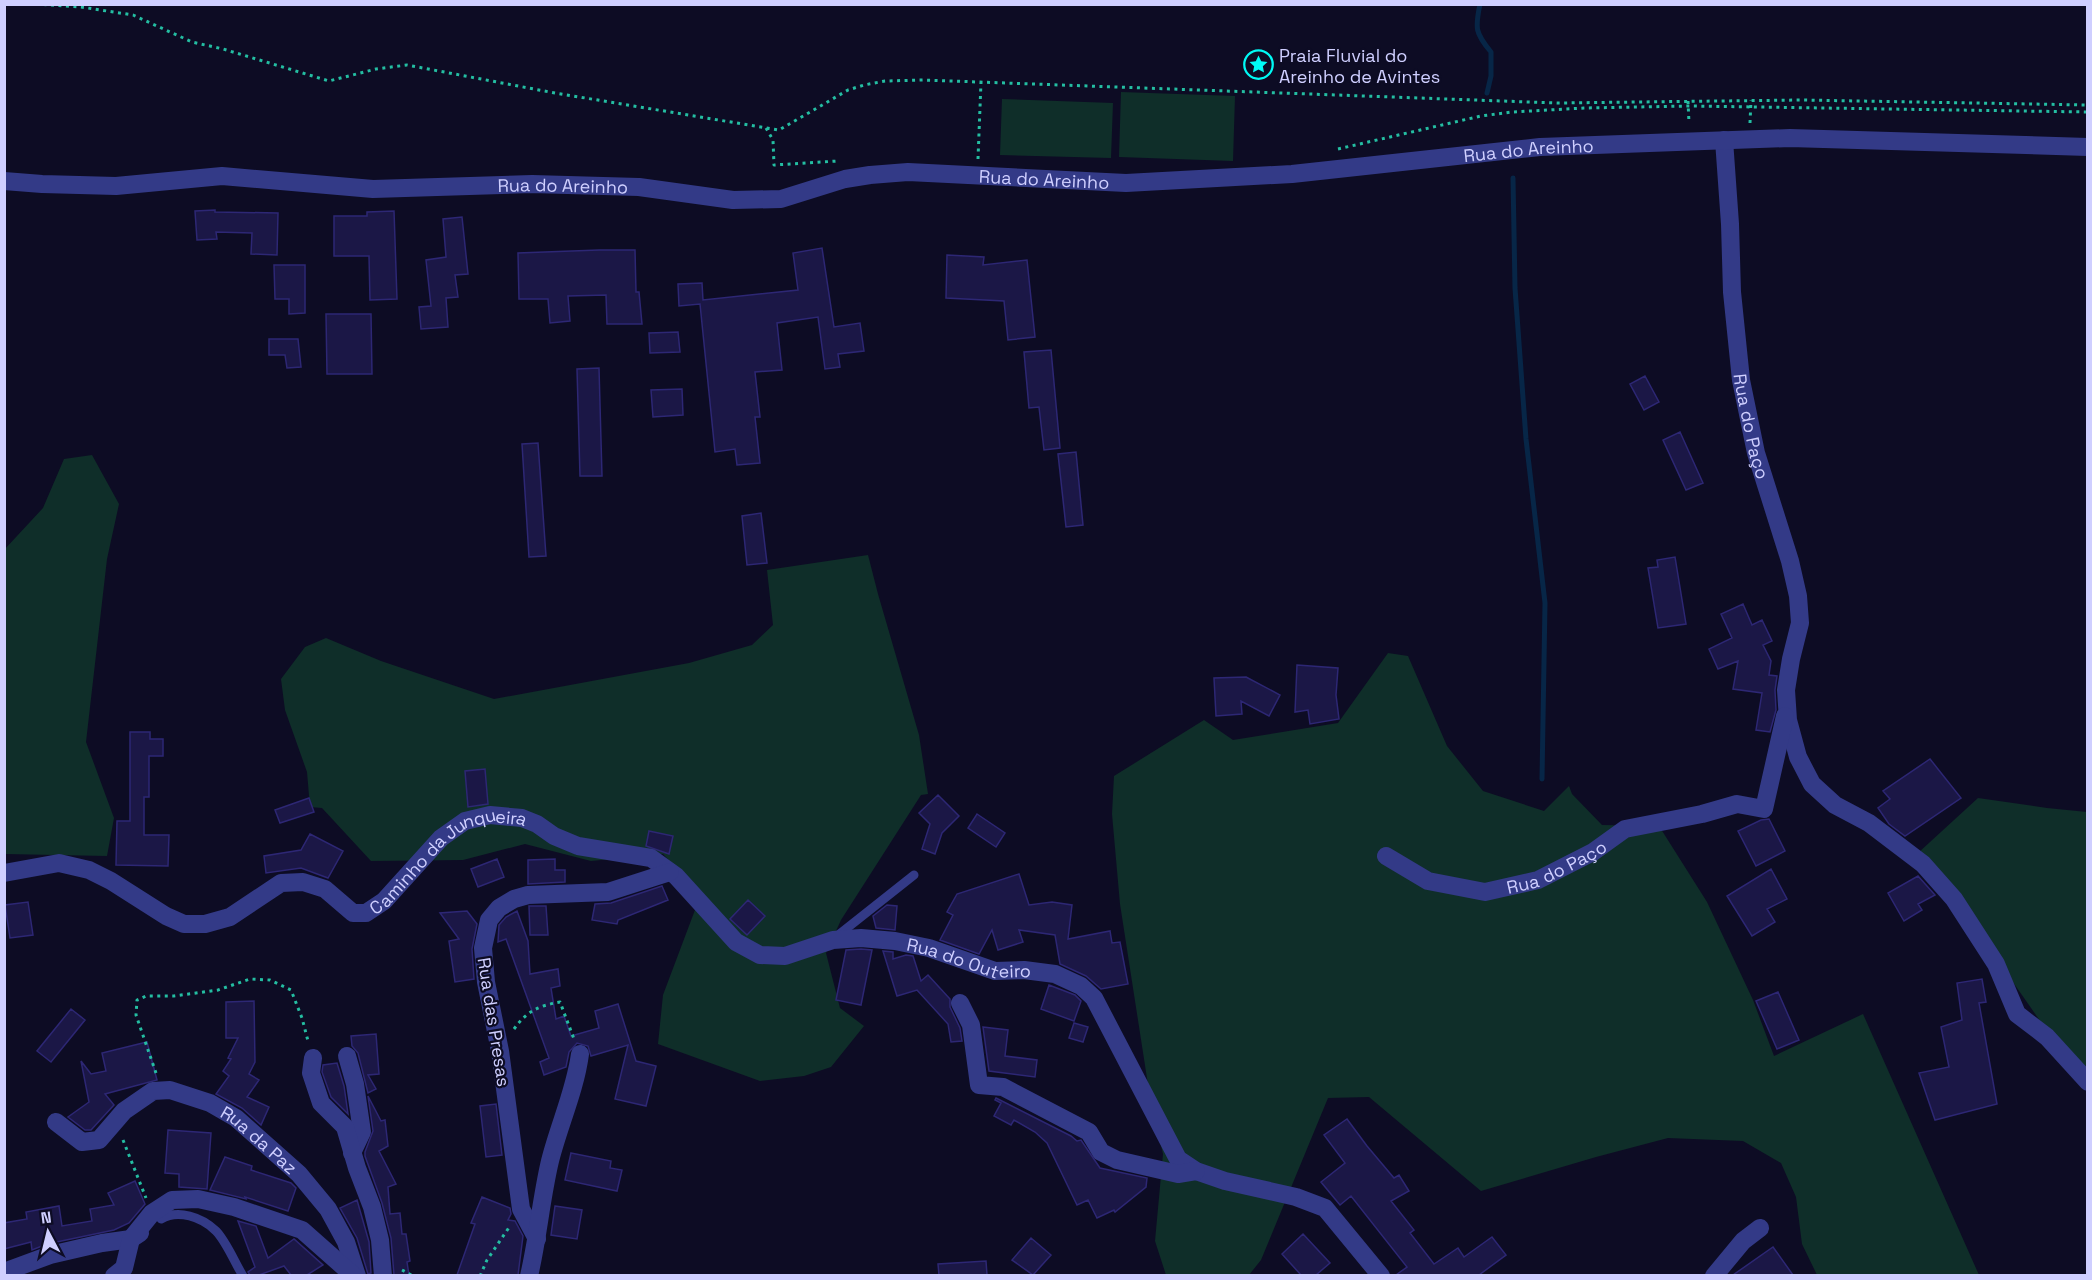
<svg xmlns="http://www.w3.org/2000/svg" width="2092" height="1280" viewBox="0 0 2092 1280" font-family="'Space Grotesk',sans-serif">
<style>
.green{fill:#0f2e29}
.lines{fill:none;stroke-linecap:round;stroke-linejoin:round}
.stream{stroke:#072647;stroke-width:5}
.building{fill:#1b1746;stroke:#2d2774;stroke-width:1.5}
.path{stroke:#24bea2;stroke-width:3;stroke-dasharray:3 4.5;stroke-linecap:butt}
.lane{stroke:#333a87;stroke-width:9}
.street{stroke:#333a87;stroke-width:18}
.labels{text-anchor:middle;dominant-baseline:central;stroke-width:4.5;stroke-linejoin:round;paint-order:stroke}
.poi-label{font-size:18px;fill:#cfcfff;stroke:#0d0c24;text-anchor:start}
.street-label{font-size:18px;fill:#cfcfff;stroke:#0d0c24}
</style>
<rect width="100%" height="100%" fill="#0d0c24"/>
<path class="green" d="M1121,92l114,4 -2,65 -114,-4z
M1002,99l111,4 -2,55 -111,-3z
M92,455l27,49 -12,55 -21,183 28,76 -7,38 -102,-2 -1,-304 39,-42 21,-49z
M868,555l10,39 41,141 9,59 -7,1 -80,125 -15,33 14,55 24,18 -33,41 -27,9 -44,5 -102,-37 5,-49 38,-101 -38,-40 -72,7 -66,-17 -62,16 -92,1 -49,-53 -12,-1 -3,-35 -22,-62 -4,-31 24,-32 21,-9 55,23 113,38 195,-36 63,-18 21,-20 -6,-55z
M1388,653l20,3 39,90 36,45 61,20 25,-25 3,8 30,31 57,1 48,76 46,98 21,56 89,-42 116,261h-162l-15,-31 -6,-47 -15,-34 -38,-22 -75,-3 -72,19 -115,34 -112,-94 -41,1 -67,162 -12,15h-83l-11,-34 8,-87 -12,-50 -31,-200 -8,-90 2,-38 90,-56 29,20 105,-17z
M1978,798l69,10 40,4v276l-156,-223 -13,-12z"/>
<g class="lines">
<path class="stream" d="M1480,4c-5,24 -5,29 11,48v24l-4,17
M1513,178l2,110 11,151 19,164 -3,176"/>
</g>
<path class="building" d="M215,210v2l63,1 -1,42 -26,-1 1,-21 -36,-1 1,7 -20,1 -2,-29z
M394,211l3,88 -27,1 -1,-44h-35v-40h33v-4z
M462,217l6,57 -13,1 3,22 -12,1 2,29 -27,2 -2,-22 12,-1 -5,-46 20,-3 -3,-38z
M822,248l12,79 26,-4 4,28 -26,3 2,13 -15,2 -7,-52 -41,6 5,47 -27,2 5,45h-5l5,46 -23,2 -2,-16 -20,3 -15,-148 -21,2 -1,-22 24,-1 1,17 95,-10 -5,-37z
M599,250h36l1,42h3l3,32h-35l-1,-29 -38,1 2,25 -20,2 -2,-24h-29l-1,-46z
M947,255l37,2 -1,8 44,-5 8,77 -27,3 -4,-39 -58,-3z
M274,265h31v48l-16,1v-15h-14z
M326,314h45l1,60h-45z
M678,332l2,20 -30,1 -1,-20z
M269,339h29l3,28 -14,1 -2,-13h-16z
M1051,350l9,98 -16,2 -5,-43 -10,1 -5,-56z
M599,368l3,108h-22l-3,-107z
M1645,376l14,26 -15,8 -14,-26z
M682,389l1,26 -30,2 -2,-27z
M1680,432l23,51 -17,7 -23,-50z
M538,443l8,113 -17,1 -7,-113z
M1076,452l7,73 -17,2 -8,-73z
M761,513l6,50 -20,2 -5,-49z
M1675,557l11,67 -28,4 -10,-60 10,-1 -1,-7z
M1743,604l9,21 10,-5 10,21 -9,4 8,16 -2,14 8,1 -2,14 1,20 -6,22 -14,-2 6,-37 -29,-4 5,-28 -20,8 -9,-20 23,-11 -11,-24z
M1297,665l41,3 -2,27 3,24 -29,5 -2,-14 -13,2z
M1246,677l34,18 -11,21 -28,-15 1,13 -26,2 -2,-38z
M130,732h20v7h13v17h-14v41h-5v38h25l-1,31 -52,-1 1,-44h13z
M1930,759l31,39 -56,38 -16,-12 -11,-16 12,-9 -7,-8z
M485,769l3,35 -20,3 -3,-36z
M938,795l21,21 -17,17 -7,21 -13,-5 8,-25 -11,-11z
M309,798l5,14 -34,11 -5,-13z
M977,814l28,19 -9,14 -28,-19z
M1769,819l16,32 -29,15 -18,-35 23,-11z
M649,831l24,5 -4,18 -23,-8z
M310,834l33,17 -15,27 -27,-10 -35,5 -2,-17 37,-6z
M497,859l7,18 -26,10 -7,-18z
M555,859v11h10v12l-37,2v-24z
M1771,869l16,30 -20,10 8,13 -23,14 -25,-40z
M1019,874l10,31 23,-3 20,3 -4,34 42,-8 2,12 8,-1 8,42 -27,5 -15,-13 -26,-12 -5,-29 -36,-5 4,12 -25,8 -6,-20 -13,24 -39,-14 13,-25 -6,-3 10,-18z
M1918,876l17,19 -17,9 4,6 -18,11 -16,-28z
M662,886l6,14 -50,20 -1,4 -25,-4 3,-16 16,-1z
M748,900l17,16 -18,19 -17,-16z
M28,902l5,33 -23,3 -5,-33z
M887,905l10,1 -2,24 -19,-2 -3,-12z
M529,906h17l2,29h-18z
M467,911l10,13 -5,25 2,30 -19,3 -6,-41 10,-2 -19,-26z
M517,911l11,30 2,33 28,-5 2,17 -9,2 5,31 8,-3 7,20 28,-8 -4,-17 23,-7 18,57 20,5 -10,40 -31,-7 13,-54 -37,11 -3,-10 -11,-3 -8,9 -3,15 -22,8 -4,-13 9,-4 -43,-119 -8,3 1,-17 7,-8z
M861,949l11,1 -11,55 -25,-5 10,-50z
M883,951l10,1v7l13,-4 7,1 8,25 7,-6 22,24v8l10,21 2,13 -11,1 -3,-18 -31,-34 -20,6z
M1982,979l4,23 -7,1 18,101 -62,16 -16,-47 30,-6 -8,-40 21,-7 -5,-37z
M1049,985l26,10 6,6 -7,20 -33,-12z
M1778,992l21,48 -22,9 -21,-48z
M254,1001l1,61 -6,12 10,6 -12,17 22,10 -8,18 -19,-17 -26,-14 13,-18 -6,-5 8,-12 -3,-1 10,-20h-12v-36z
M71,1009l14,11 -34,42 -14,-11z
M1074,1023l14,4 -5,15 -14,-4z
M983,1027l25,3 -3,26 32,4 -2,17 -46,-6z
M376,1034l3,40 -11,1 8,14 -8,4 -10,-40 -6,-7 -1,-10z
M147,1042l10,38 -52,14 9,11 -23,25h-6l-17,-13 21,-15 -8,-41 10,13 15,-3 -4,-18z
M337,1063l7,23 4,28 -17,-17 -9,-25 1,-7z
M368,1096l13,25 4,-1 3,26 -9,5 17,33 -8,3 2,27 10,-1 2,21h4l4,27 -3,1 2,13h-15l-3,-37 -9,-35 -17,-47v-4l8,-21z
M996,1098l75,38 6,5 4,-1 19,28 47,10 -1,9 -31,25 -1,-2 -17,8 -9,-18 -11,5 -30,-62 -12,-11 -21,-12 -3,5 -17,-9 7,-13 -6,-3z
M496,1104l6,51 -16,2 -6,-51z
M1347,1119l20,27 27,32 5,-3 10,16 -18,10 23,29 -4,3 24,31 24,-16 6,9 28,-20 14,18 -27,20h-83l11,-8 -56,-71 -11,9 -19,-23 24,-19 -21,-28z
M168,1130l43,3 -4,56 -28,-2v-13l-14,-1z
M571,1153l40,8 -1,7 12,2 -5,21 -52,-11z
M225,1157l27,9 -1,4 40,13 5,5 -8,23 -43,-14 1,2 -36,-9z
M135,1181l10,23 -16,19 -15,7 -67,14 -15,6 -1,-8 -27,7v-26l23,-4 -1,-7 33,-6 3,20 30,-5 -2,-12 24,-4 -6,-12z
M482,1197l28,11 1,6 -3,6 7,1 8,15 -5,39h-61l18,-51 -4,-1z
M357,1200l12,42 2,31 -3,1 -11,-36 -17,-30z
M555,1206l27,4 -5,29 -26,-4z
M238,1221l18,5 12,32 26,-19 29,26 -16,10h-16l-7,-9 -25,9h-9l-2,-3 7,-5z
M1303,1234l27,29 -14,12h-15l-19,-21z
M1031,1238l20,17 -18,20 -21,-15z
M1773,1247l20,28h-60z
M986,1261l1,14h-48l-1,-11z"/>
<g class="lines">
<path class="path" d="M36,4l45,3 52,8 59,27 31,7 106,32 47,-12 31,-4 148,28 224,37 69,-40 16,-5 21,-4 38,-1 634,23 244,-3 287,5
M1688,101l1,22
M1750,123l1,-23
M766,128l7,12 1,25 64,-4
M1338,149l143,-33 31,-4 72,-4 107,-2 397,6
M978,159l3,-77
M514,1029c13,-18 24,-23 46,-27l14,37
M156,1073l-20,-58 1,-15 9,-4h28l44,-6 32,-11 20,1 21,10 11,28 6,23
M123,1140l23,58
M402,1270l11,6
M480,1276l7,-16 23,-34"/>
<path class="lane" d="M837,936l77,-61
M161,1219c17,-10 41,-2 55,12 10,10 19,32 27,45"/>
<g class="street">
<path id="s1" d="M1724,140l6,84 2,68 9,88 15,73 34,108 8,35 2,27 -9,36 -5,31 2,30 10,37 14,27 23,21 34,18 54,41 31,35 42,65 21,50 30,23 41,45"/>
<path id="s2" d="M4,181l38,3 74,2 106,-10 151,13 159,-5 107,3 94,13 48,-1 64,-20 25,-4 38,-3 218,11 166,-9 248,-27 250,-9 298,9"/>
<path id="s3" d="M1386,856l42,25 57,11 53,-12 55,-28 32,-23 77,-15 35,-10 27,5 21,-93"/>
<path id="s4" d="M4,873l55,-10 30,7 22,11 55,35 18,8h21l25,-7 51,-34 22,-1 22,7 28,24h13l18,-12 57,-63 24,-17 25,-6 32,3 15,6 17,12 24,10 73,12 25,18 60,66 24,13 25,1 48,-16 28,-2 34,3 34,7 66,23 29,-1 31,4 26,12 13,12 84,161 18,12 29,10 71,16 29,11 56,68"/>
<path d="M960,1003l11,22 8,60 24,2 86,45 12,20 16,8 61,14 18,-3"/>
<path d="M347,1056l8,28 7,48 -10,21"/>
<path d="M313,1058l-2,15 10,30 24,24 12,41 15,39 8,33 3,36"/>
<path id="s5" d="M56,1122l26,20 17,-2 25,-29 29,-20 17,-1 40,13 26,15 63,56 29,35 18,33 11,34"/>
<path d="M537,1239l-16,-30 -21,-158 -14,-69 -3,-34 6,-28 10,-12 15,-9 14,-4 80,-3 62,-20"/>
<path d="M4,1272l46,-17 52,-12 29,-4 9,-6"/>
<path d="M114,1276l10,-8 7,-29 21,-26 20,-13 26,-1 36,8 68,23 52,46"/>
<path d="M529,1276c9,-38 12,-77 21,-115 9,-36 25,-70 30,-107"/>
<path d="M1714,1276l29,-35 17,-13"/>
</g>
</g>
<defs>
<symbol id="sight-ring" viewBox="-11 -11 22 22"><circle r="9.5" fill="#0d0c24" stroke="#00faf5" stroke-width="1.5"/><path d="M0-6L1.8-2.2L6-1.7L2.9 1.2L3.7 5.4L0 3.3L-3.7 5.4L-2.9 1.2L-6-1.7L-1.8-2.2Z" fill="#00faf5"/></symbol>
</defs>
<g fill-rule="evenodd">
<use href="#sight-ring" x="1242" y="48" width="33" height="33"/>
</g>
<g class="labels">
<g class="poi-label">
<text x="1279" y="55">Praia Fluvial do<tspan x="1279" dy="21">Areinho de Avintes</tspan></text>
</g>
<g class="street-label">
<text stroke="none"><textPath href="#s2" startOffset="1532">Rua do Areinho</textPath></text>
<text stroke="none"><textPath href="#s2" startOffset="1046">Rua do Areinho</textPath></text>
<text stroke="none"><textPath href="#s2" startOffset="560">Rua do Areinho</textPath></text>
<text stroke="none"><textPath href="#s1" startOffset="288">Rua do Paço</textPath></text>
<text stroke="none"><textPath href="#s3" startOffset="183">Rua do Paço</textPath></text>
<text stroke="none"><textPath href="#s4" startOffset="502">Caminho da Junqueira</textPath></text>
<text stroke="none"><textPath href="#s4" startOffset="1092">Rua do Outeiro</textPath></text>
<text transform="translate(494 1022) rotate(81)">Rua das Presas</text>
<text stroke="none"><textPath href="#s5" startOffset="244">Rua da Paz</textPath></text>
</g>
</g>
<rect width="2092" height="1280" fill="none" stroke="#cfcfff" stroke-width="12"/>
<g transform="translate(48 1232) rotate(353)" stroke="#0d0c24" stroke-width="4.5" paint-order="stroke">
<path d="M0-4.5L10 22L0 15L-10 22Z" fill="#cfcfff"/>
<text y="-9" font-size="16" font-weight="bold" text-anchor="middle" fill="#cfcfff">N</text>
</g>
</svg>
